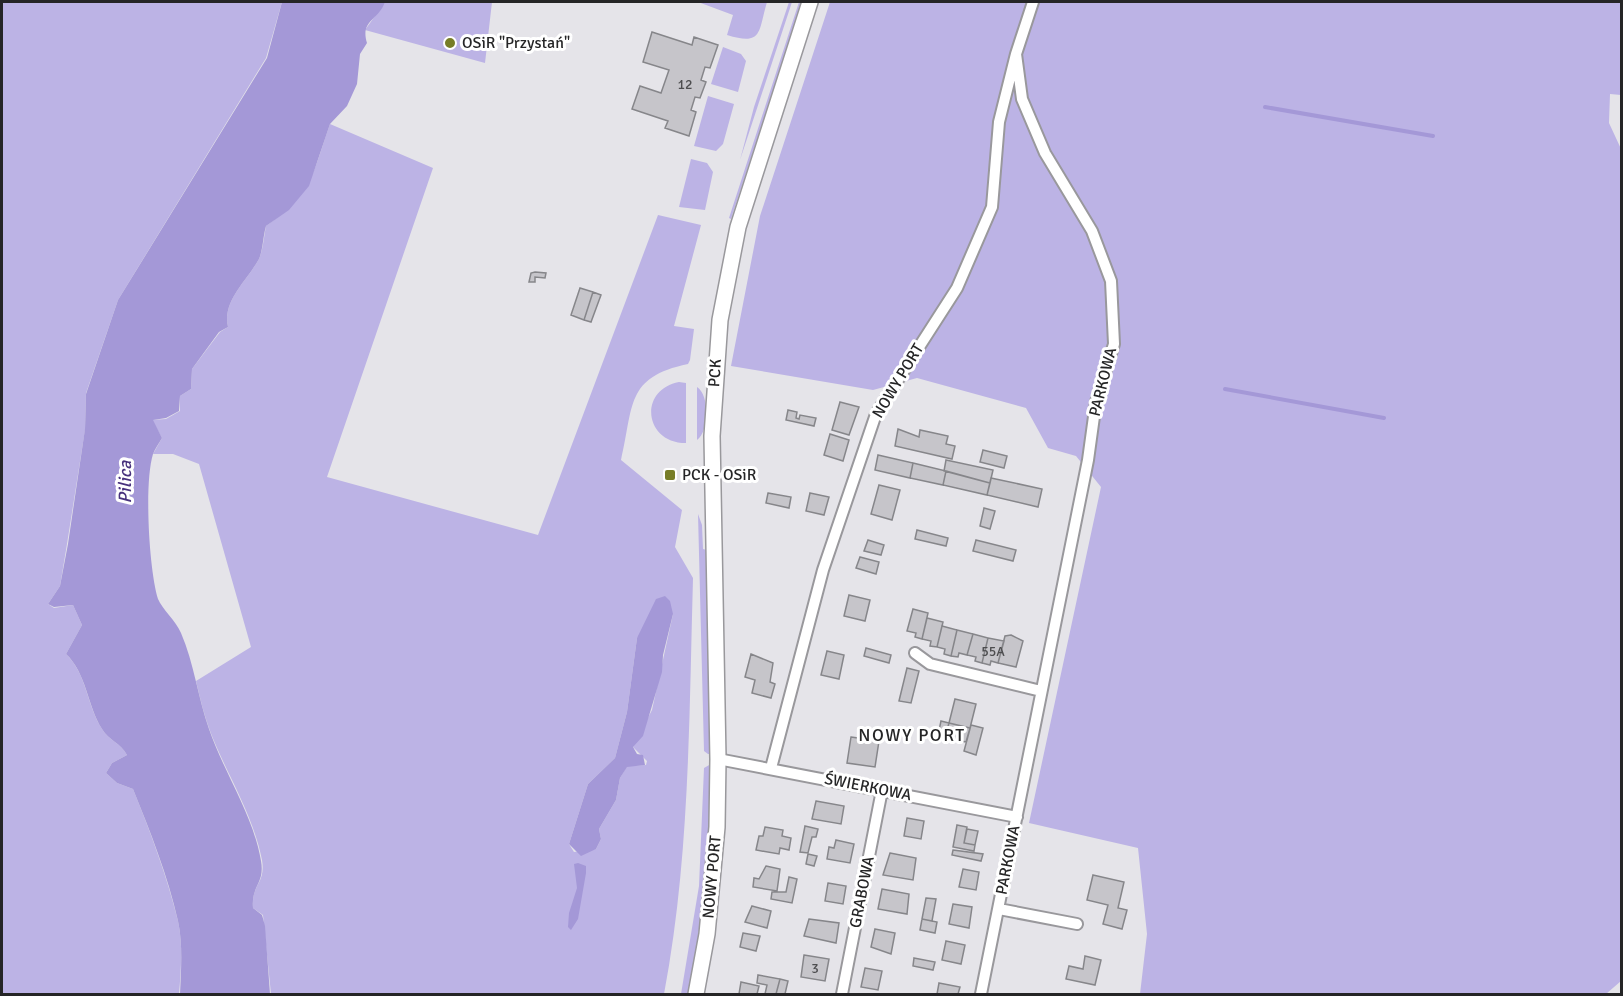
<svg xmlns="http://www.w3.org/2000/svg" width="1623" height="996" viewBox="0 0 1623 996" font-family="Signika,sans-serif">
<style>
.green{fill:#bcb3e5;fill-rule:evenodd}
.water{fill:#a498d7}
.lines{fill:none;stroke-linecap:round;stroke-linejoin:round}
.stream{stroke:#a498d7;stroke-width:4}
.building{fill:#c6c5ca;stroke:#86868a;stroke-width:1.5}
.street-casing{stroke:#99989c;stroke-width:14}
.secondary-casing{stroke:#99989c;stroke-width:18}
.street{stroke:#fff;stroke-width:10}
.secondary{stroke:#fff;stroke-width:15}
.poi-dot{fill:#777d27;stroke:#fff;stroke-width:2}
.labels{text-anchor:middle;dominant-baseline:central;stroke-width:6;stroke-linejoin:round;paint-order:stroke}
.number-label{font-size:14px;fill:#4d4d4f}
.poi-label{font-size:16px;fill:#252526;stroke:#fff;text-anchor:start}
.street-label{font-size:16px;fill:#252526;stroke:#fff}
.water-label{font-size:18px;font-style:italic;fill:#48327d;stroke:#fff}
.neighbourhood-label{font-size:18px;letter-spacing:1.5px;fill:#252526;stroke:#fff}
</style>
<rect width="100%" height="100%" fill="#e5e4e9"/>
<path class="green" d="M2,2h280l-16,56 -148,242 -32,93 -1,37 -18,114 -7,42 -12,18 6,4 19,-3 9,20 -16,29c21,20 21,52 36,75 7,12 18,13 25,26l-15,8 -6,10 11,10 16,6c17,42 34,87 45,132 5,23 3,50 1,73h-177z
M385,2h107l-7,61 -120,-33z
M698,2h69c-9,30 -4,44 -40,33l6,-20z
M789,2h3l-52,158 14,-53z
M799,2h3l-71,217 -2,-1z
M830,2h791v93l-11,-1 -1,29 13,28 -1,830 -15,13h-466l7,-60 -9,-86 -109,-25 72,-336 -25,-31 -28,-8 -22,-40 -109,-30 -44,12 -142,-24 29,-150z
M723,47l18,7 5,7 -8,31 -27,-8z
M708,96l26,8 -11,40 -7,7 -22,-5z
M330,124l103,44 -106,309 211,58 120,-320 43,10 -27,101 20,3 -4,31 -2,4c-63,13 -54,42 -67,96l61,50 -7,37 18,31c-4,139 -3,279 -29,416h-393l-8,-79 -10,-7c-2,-24 13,-24 9,-48 -9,-46 -36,-87 -52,-129 -6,-16 -10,-33 -14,-50l55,-34 -52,-183 -26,-10h-20l9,-16 -10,-18 14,-1 14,-8v-15l11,-7 1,-20 28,-37 8,-5c-6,-26 19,-46 31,-68 4,-9 5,-23 7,-33 47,-33 46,-51 64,-102zM673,614l-21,96 -19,37 14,14 -1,4 -19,1 -7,12 -4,22 -17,29 2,10 -5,10 -22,3 -5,-8 19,-60 27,-26 12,-46 10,-74z
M691,159l16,4 6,9 -8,38 -26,-3z
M679,382l7,1v60c-42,0 -48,-53 -7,-61z
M697,387c13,8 12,45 0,53z
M698,514l4,11 1,24 4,1 4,204h-3l-4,-3z
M711,764c-1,78 -8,154 -22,230h-8l18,-108 5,-118z"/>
<path class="water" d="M282,2h103c-7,19 -25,18 -18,41l-7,11 -3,30 -10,22 -17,18 -21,62 -20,24 -23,16c-3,10 -3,24 -7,33 -12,22 -37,42 -31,68l-9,5 -27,37 -1,20 -11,7 -1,15 -13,7 -13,2 9,18c-3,5 -7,11 -9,16 -9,29 -4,116 5,145 4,10 18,22 23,34 13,30 17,65 28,96 15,44 44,85 52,132 4,23 -10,24 -8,47l9,7 3,11 5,68h-90c1,-23 3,-50 -2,-73 -10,-45 -28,-90 -45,-132l-16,-6 -11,-10 6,-10 15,-8c-7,-13 -18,-14 -25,-26 -15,-24 -15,-55 -36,-75l16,-29 -9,-20 -19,2 -6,-3 12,-18 8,-42 17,-115 1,-35 32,-94 149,-242z
M665,596l5,5 3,13 -10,41 -1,17 -19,64 -10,11 4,7 6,1 2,10 -18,2 -7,11 -4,22 -17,29 2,10 -5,10 -15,7 -12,-12 19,-60 27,-26 12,-46 10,-74 19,-39z
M578,863l8,3v7l-8,46 -7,11 -3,-3 1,-14 8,-25 -3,-24z"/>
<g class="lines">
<path class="stream" d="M1265,107l168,29
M1225,389l159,29"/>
</g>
<path class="building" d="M652,32l40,13 2,-8 24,8 -8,23 -5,-1 -4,13 5,2 -6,16 -5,-1 -4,13 5,2 -7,24 -24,-8 3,-7 -36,-12 8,-23 21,7 8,-23 -26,-8z
M535,272l11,1 -1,5 -10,-1v5h-6l2,-9z
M580,288l13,4 -9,28 -13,-5z
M593,292l8,3 -10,27 -7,-2z
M840,402l19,5 -10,28 -17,-5z
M788,410l9,2 -1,6 3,1 1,-4 16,3 -2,8 -28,-6z
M898,429l21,8 1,-7 28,6 -2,8 9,2 -3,13 -57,-13z
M830,434l19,6 -6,21 -19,-6z
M983,450l24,6 -3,12 -24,-6z
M878,455l35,8 -3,15 -35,-8z
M946,460l47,10 -3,13 -46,-12z
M913,463l33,8 -3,14 -33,-7z
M946,471l44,12 -3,12 -44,-10z
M991,478l51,11 -4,18 -51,-12z
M879,485l21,5 -8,30 -21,-6z
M768,493l23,4 -2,11 -23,-5z
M810,493l19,4 -5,18 -18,-4z
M984,508l11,3 -5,18 -10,-3z
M917,530l31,8 -2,8 -31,-7z
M868,540l16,5 -3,10 -17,-4z
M976,540l40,10 -3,11 -40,-10z
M860,557l19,5 -3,12 -20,-6z
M849,595l21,5 -5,21 -21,-5z
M913,609l15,4 -6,26 -7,-2 1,-4 -9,-2z
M927,618l16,4 -6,25 -7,-1 1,-5 -9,-2z
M942,626l15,4 -6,26 -7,-2 1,-5 -8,-2z
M957,630l16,4 -6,21 -8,-2 -1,4 -7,-1z
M973,634l15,4 -6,25 -7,-2 1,-4 -9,-2z
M1011,635l12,6 -7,26 -18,-4 7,-27z
M988,638l16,3 -6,22 -7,-2 -1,4 -8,-2z
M866,648l25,7 -2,8 -25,-7z
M827,651l17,4 -5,24 -18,-4z
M751,654l22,9 -3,19 5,2 -4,14 -19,-5 3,-13 -10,-3z
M907,668l12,3 -8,32 -12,-2z
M955,699l21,5 -6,24 -21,-5z
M941,721l8,2 -4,14 -7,-2z
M949,723l21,5 -4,14 -21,-5z
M971,725l12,3 -7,27 -12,-4z
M851,737l28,4 -4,26 -28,-4z
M816,801l28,5 -3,18 -29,-5z
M907,818l17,3 -3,18 -17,-3z
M957,825l10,2 -3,16 11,2 -1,6 -21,-4z
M805,826l13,3 -2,8h-4l-4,16 -8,-1z
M765,827l18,3 -1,6 9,2 -2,12 -9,-2 -1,6 -23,-4 3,-14h4z
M967,829l11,2 -3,14 -11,-2z
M836,840l18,4 -4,19 -23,-4 2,-12 5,1z
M953,850l30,4 -2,7 -29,-6z
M890,853l26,5 -3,22 -30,-5z
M808,854l9,2 -3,10 -8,-2z
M766,866l14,3 -3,22 -24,-4 1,-9 5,1z
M963,869l16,3 -3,18 -17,-3z
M1093,875l31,7 -6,26 9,2 -5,19 -19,-5 5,-19 -21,-5z
M789,877l8,2 -5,24 -21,-4 1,-7h14z
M828,883l18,3 -3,18 -18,-3z
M882,889l27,5 -2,20 -29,-5z
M926,898l10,1 -4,22 -10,-2z
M953,904l19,3 -3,21 -20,-4z
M752,906l19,5 -4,17 -22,-6z
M809,919l30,4 -3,20 -32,-7z
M922,919l15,3 -2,11 -15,-3z
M875,929l20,4 -4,21 -20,-7z
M743,933l17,3 -4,15 -16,-4z
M946,941l19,4 -4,19 -19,-4z
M804,955l25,4 -4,22 -24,-4z
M1085,956l16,4 -6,25 -29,-6 3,-13 14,3z
M914,958l21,4 -2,8 -20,-4z
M865,968l17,3 -4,19 -17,-3z
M758,975l22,4 -4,15h-11l2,-9 -10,-2z
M780,979l8,2 -3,13h-9z
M741,982l18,4 -2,8h-18z
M939,983l21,4 -2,7h-21z"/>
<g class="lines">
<defs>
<path id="street" d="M915,653l15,11 111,27
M718,759l299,58
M771,768l52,-198 53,-156 81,-126 35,-81 7,-85 17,-68 17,-52
M999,909l78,15
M842,994l40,-204
M981,994l107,-534 8,-58 18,-58 -3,-63 -19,-50 -47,-78 -23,-54 -6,-45"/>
<path id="secondary" d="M696,994l11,-60 10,-107 1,-68 -6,-323 8,-116 18,-93 72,-225"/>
</defs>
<use href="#street" class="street-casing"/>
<use href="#secondary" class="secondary-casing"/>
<use href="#street" class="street"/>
<use href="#secondary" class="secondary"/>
</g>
<g class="poi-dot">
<circle cx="450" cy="43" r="6"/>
<rect x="664" y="469" width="12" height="12" rx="3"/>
</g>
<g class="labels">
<g class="number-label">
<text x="685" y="84">12</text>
<text x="993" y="651">55A</text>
<text x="815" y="968">3</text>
</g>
<g class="poi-label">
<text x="462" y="43">OSiR "Przystań"</text>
<text x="682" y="475">PCK - OSiR</text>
</g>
<g class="street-label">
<text transform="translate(715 373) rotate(-86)">PCK</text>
<text transform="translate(898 381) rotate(-59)">NOWY PORT</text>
<text transform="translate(1103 382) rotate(-76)">PARKOWA</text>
<text transform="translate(868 787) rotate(11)">ŚWIERKOWA</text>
<text transform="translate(1008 860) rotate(-79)">PARKOWA</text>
<text transform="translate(712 877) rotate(-85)">NOWY PORT</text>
<text transform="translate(862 892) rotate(-79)">GRABOWA</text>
</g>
<g class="water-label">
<text transform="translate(125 482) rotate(-90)">Pilica</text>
</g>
<g class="neighbourhood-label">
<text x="912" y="735">NOWY PORT</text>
</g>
</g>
<rect width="1623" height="996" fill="none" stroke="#252526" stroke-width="6"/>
</svg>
